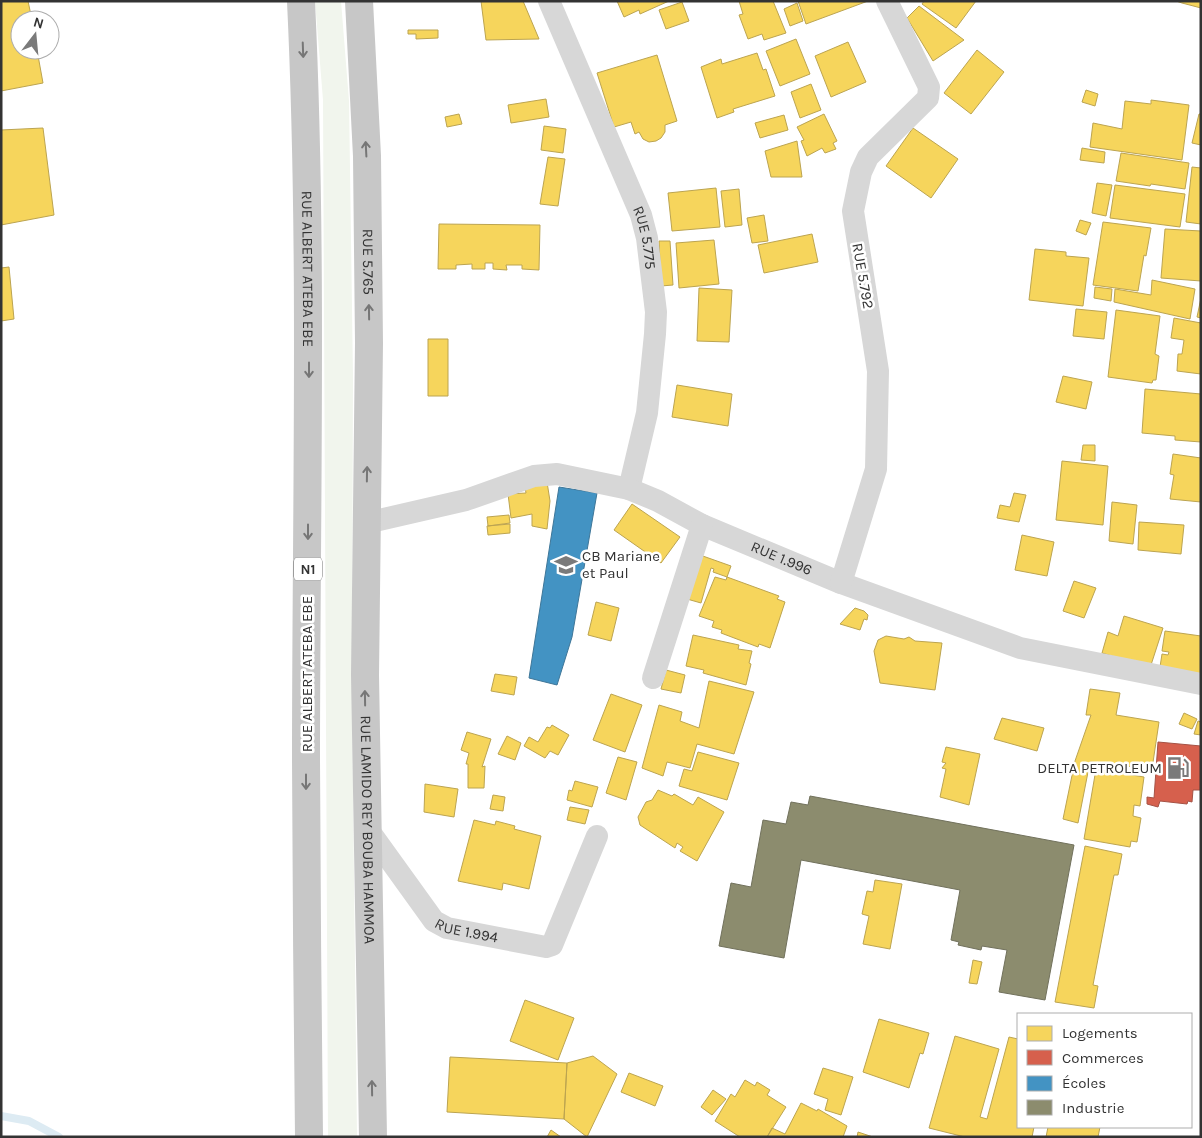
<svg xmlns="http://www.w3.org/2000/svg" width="1202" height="1138" viewBox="0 0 1202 1138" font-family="Karla,sans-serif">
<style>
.green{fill:#f1f5ed}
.homes{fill:#f6d55c;stroke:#bca450}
.shops{fill:#d6604d;stroke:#a55245}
.schools{fill:#4393c3;stroke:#3e7698}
.industry{fill:#8c8c6e;stroke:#71715c}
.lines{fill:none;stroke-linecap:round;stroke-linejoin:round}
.stream{stroke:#ddebf3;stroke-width:8}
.minor{stroke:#d7d7d7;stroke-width:22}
.trunk{stroke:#c7c7c7;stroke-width:28}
.oneway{stroke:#767676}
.labels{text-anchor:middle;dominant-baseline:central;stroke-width:5;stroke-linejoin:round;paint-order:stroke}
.shield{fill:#fff;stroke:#707070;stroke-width:1}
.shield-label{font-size:14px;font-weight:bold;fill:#333}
.street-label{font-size:15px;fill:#333;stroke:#fff}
.poi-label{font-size:15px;fill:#333;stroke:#fff;text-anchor:start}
</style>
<rect width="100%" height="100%" fill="#fff"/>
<path class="green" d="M315,1h26l8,100 4,275 -1,327 5,434h-29l-5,-1037z"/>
<path class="homes" d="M1,1h27l4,19h-12v30h17l6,33 -42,8z
M481,1h42l16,38 -53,1z
M617,1h52l-29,13 -1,-4 -15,7z
M739,1h34l13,32 -22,7 -2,-6 -14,5 -9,-24 4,-1z
M798,1h70l-62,23z
M924,1h52l-20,27 -34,-24z
M1176,1h25v7l-19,-5z
M682,2l7,19 -23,8 -7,-19z
M797,3l6,18 -13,5 -6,-17z
M919,6l45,34 -31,21 -26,-43z
M408,30h30v8l-22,1v-5h-8z
M796,39l14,35 -30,12 -14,-35z
M848,42l18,40 -35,15 -16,-41z
M977,50l27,22 -33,42 -27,-21z
M757,53l6,17 3,-1 9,27 -42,13 1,3 -17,6 -16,-51 20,-8 1,5z
M657,55l20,66 -12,4v7l-4,6 -5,3 -7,1 -6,-3 -4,-7 -4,2 -4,-12 -17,5 -17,-54z
M811,84l10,26 -21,8 -9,-26z
M1086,90l12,4 -3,12 -13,-4z
M546,99l3,18 -38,6 -3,-18z
M1151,100l38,5 -7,55 -92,-13 3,-24 29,6 3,-28 26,3z
M459,114l3,10 -15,3 -2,-10z
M824,114l13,27 -4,2 3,6 -11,4 -3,-5 -15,8 -6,-15 3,-1 -7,-13z
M1199,114h2v31l-9,-2z
M784,115l4,15 -28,8 -5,-15z
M544,126l22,3 -3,24 -22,-3z
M43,128l11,87 -53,10v-95z
M913,128l45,31 -27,39 -45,-32z
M797,141l5,36h-31l-6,-26z
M1082,148l23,4 -1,11 -24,-3z
M1121,153l68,10 -4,26 -34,-5 -1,2 -34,-5z
M548,157l17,2 -7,47 -18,-2z
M1192,167l9,1v56l-15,-2z
M1097,183l15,2 -6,31 -14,-3z
M1115,185l70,9 -5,33 -70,-9z
M716,188l4,39 -48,4 -4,-38z
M739,189l3,36 -17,2 -4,-36z
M764,215l4,26 -16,2 -5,-25z
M1080,220l11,3 -5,12 -10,-4z
M1103,222l48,6 -5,28 -2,-1 -6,36 -45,-6z
M439,224l101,1 -1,45 -17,-1v-4h-16l1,5 -14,-1v-6h-8v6h-13v-5l-16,1v4h-18z
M1165,229l36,2v50l-40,-3z
M812,234l6,28 -54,11 -6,-28z
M714,240l5,44 -40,4 -3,-45z
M659,241h11l3,44 -12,1z
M1035,249l31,3v4l23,2 -6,48 -54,-6z
M9,267l5,52 -13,2v-53z
M1152,280l43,9 -5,30 -76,-17 1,-13 36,6z
M1095,287l17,2 -1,12 -17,-3z
M699,288l33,2 -3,52 -32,-1z
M1201,298v20l-4,-1z
M1076,309l31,3 -3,27 -31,-3z
M1116,310l44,6 -5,38 4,2 -3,24h-3l-1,3 -44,-6z
M1174,318l27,5v51l-24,-3 1,-17h4l2,-14 -13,-2z
M428,339h20v57h-20z
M1063,376l29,6 -6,27 -30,-7z
M677,385l55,9 -4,32 -56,-9z
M1145,389l56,5v48l-26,-2v-4l-33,-3z
M1083,445h12v16l-14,-1z
M1173,454l28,4v44l-31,-3 4,-24 -4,-1z
M1062,461l46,5 -5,59 -47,-5z
M547,482l3,19 -3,28 -15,-3v-12l-21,4 -3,-24 18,-1 -1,-6z
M1014,493l12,2 -7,27 -22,-4 3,-13 10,2z
M1112,502l25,3 -4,39 -24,-3z
M632,504l48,33 -19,26 -47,-33z
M509,515l1,8 -22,3 -1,-9z
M1139,522l45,3 -3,29 -43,-4z
M510,524v9l-22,2 -1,-9z
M1022,535l32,7 -7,34 -32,-6z
M700,555l31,11 -4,11 -14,-5 1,-3 -3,-1 -10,35 -14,-4z
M715,577l11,3 1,-3 52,19 -2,3 8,3 -15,46 -11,-4 -1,3 -37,-14 1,-3 -10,-3 2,-6 -15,-5z
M1074,581l22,7 -12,30 -21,-7z
M596,602l23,6 -8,33 -23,-6z
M855,608l9,3 4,4 -1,5 -3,-1 -4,11 -20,-6z
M1124,616l39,12 -13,40 -48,-15 6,-21 10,4z
M1165,631l36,5v41l-41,-10 2,-13 6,1 1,-3 -7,-1z
M693,635l46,10 -1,4 14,2 -3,12 2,1 -5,21 -43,-12 1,-3 -18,-4z
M886,636l18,3 5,-2 6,4 27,2 -7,47 -55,-7 -6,-32 4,-11z
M666,670l19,5 -4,18 -20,-4z
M495,674l22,3 -3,18 -23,-4z
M709,681l45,11 -20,62 -37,-10 -7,24 -23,-6 -4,14 -21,-8 17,-63 23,7 -2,9 19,7z
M1090,689l30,4 -4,22 43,7 -7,47 -62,-7 -12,61 -15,-4 12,-58 16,-46h-5z
M611,694l31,11 -17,47 -32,-12z
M1184,713l13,6 -5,10 -13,-5z
M1002,718l42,10 -7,23 -43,-12z
M1198,721l3,1v13l-7,-1z
M552,725l17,10 -11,20 -8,-4 -5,7 -21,-12 5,-9 9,5 9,-15 3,1z
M467,732l24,7 -9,28 3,-1 -1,22h-16v-24h-2l3,-11 -8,-3z
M507,736l14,7 -6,17 -17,-6z
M946,747l34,7 -11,51 -29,-8 6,-28 -4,-1 4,-5 -4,-1z
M698,752l41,11 -12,37 -48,-14 5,-17 8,2z
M618,757l19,5 -11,38 -20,-7z
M1096,769l48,8 -4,29 -6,-1 -1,11 8,2 -4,24 -6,-1 -1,6 -46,-8z
M575,781l23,6 -6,20 -25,-7 2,-10 3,1z
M425,784l33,5 -4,28 -30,-5z
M658,790l14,6 2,-2 19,11 5,-8 26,15 -27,49 -17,-10 3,-4 -6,-4 -2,5 -35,-23 -2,-8 8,-15 6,-2z
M493,795l12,2 -2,14 -13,-2z
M570,807l19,3 -4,14 -18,-4z
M474,820l21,5 1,-4 19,5 -1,3 27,7 -12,53 -26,-6 -1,7 -44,-9z
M1085,846l37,8 -4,21h-4l-21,110 5,1 -4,22 -39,-6z
M875,880l27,4 -12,65 -27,-5 6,-28 -7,-2 5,-23 6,1z
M973,960l9,2 -5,22 -8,-1z
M525,1000l49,18 -16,42 -48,-19z
M879,1019l50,14 -6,21 -3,-1 -11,35 -46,-16z
M955,1036l44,13 -19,68 7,2 22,-82 9,2v88h16l-2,10h-67l-36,-9z
M593,1056l24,18 -30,63 -23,-18 3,-56z
M450,1057l117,6 -3,56 -117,-7z
M823,1068l30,9 -12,38 -16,-5 3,-11 -14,-5z
M629,1073l34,13 -8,20 -34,-14z
M745,1080l10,6 2,-4 13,8 -3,5 19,12 -19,30h-27l-25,-16 16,-27 4,3z
M713,1090l13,9 -14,16 -11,-8z
M801,1103l16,8 1,-2 29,17 -4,11h-76l5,-9 13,6z
M1048,1127h52l-2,10h-52z
M551,1130l10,7h-14z
M858,1132l15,5h-16z"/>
<path class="shops" d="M1158,742l43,4v44h-8l-1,12 -4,-1 -1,3 -27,-3 -2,6 -11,-3v-7l7,1z"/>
<path class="schools" d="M559,487l38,6 -25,144 -15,48 -28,-7z"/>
<path class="industry" d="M810,796l264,49 -29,155 -46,-8 8,-42 -25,-4 -1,4 -23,-5 1,-3 -8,-2 9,-50 -159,-30 -17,98 -65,-12 12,-63 20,4 12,-67 23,4 5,-22 17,3z"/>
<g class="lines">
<path class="stream" d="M1,1116l28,5 30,16"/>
<g class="minor">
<path id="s1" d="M549,1l92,214 6,23 9,74 -1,22 -8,79 -18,76"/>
<path id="s2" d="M366,523l100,-23 68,-24 23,-2 72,15 29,12 44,24 139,58 179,65 181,36"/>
<path d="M841,583l35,-114 2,-98 -25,-160 8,-39 7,-15 60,-59 1,-11 -42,-86"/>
<path d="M653,678l49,-153"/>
<path id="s3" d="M367,828l67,93 13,7 99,19 6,-2 45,-109"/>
</g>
<g class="trunk">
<path id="s4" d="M301,1c12,253 5,506 5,759 0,126 2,251 3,377"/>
<path id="s5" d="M359,1l8,155 2,187 -4,332 8,462"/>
</g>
</g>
<defs><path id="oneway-shaft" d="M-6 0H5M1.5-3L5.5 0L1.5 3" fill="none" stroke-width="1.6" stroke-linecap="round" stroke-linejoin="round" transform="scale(1.25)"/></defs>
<g class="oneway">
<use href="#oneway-shaft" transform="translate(303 50) rotate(88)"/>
<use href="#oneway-shaft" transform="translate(366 149) rotate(-93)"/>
<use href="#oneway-shaft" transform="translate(369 312) rotate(-91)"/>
<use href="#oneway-shaft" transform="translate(309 370) rotate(90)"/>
<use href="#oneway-shaft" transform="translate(367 474) rotate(-89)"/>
<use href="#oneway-shaft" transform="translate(308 532) rotate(90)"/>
<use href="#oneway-shaft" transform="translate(365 698) rotate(-91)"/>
<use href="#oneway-shaft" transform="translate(306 782) rotate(90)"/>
<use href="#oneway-shaft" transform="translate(372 1088) rotate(-91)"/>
</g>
<defs>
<symbol id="school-bare" viewBox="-9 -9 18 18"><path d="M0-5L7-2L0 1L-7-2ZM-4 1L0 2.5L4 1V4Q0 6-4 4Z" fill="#7a7a7a" stroke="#fff" stroke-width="2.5" paint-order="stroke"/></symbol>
<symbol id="fuel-bare" viewBox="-9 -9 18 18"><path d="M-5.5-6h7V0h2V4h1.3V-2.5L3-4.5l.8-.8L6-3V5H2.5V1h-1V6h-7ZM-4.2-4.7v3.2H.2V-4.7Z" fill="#7a7a7a" stroke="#fff" stroke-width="2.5" paint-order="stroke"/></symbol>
</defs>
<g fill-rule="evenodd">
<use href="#school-bare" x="550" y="549" width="32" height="32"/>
<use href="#fuel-bare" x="1162" y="752" width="32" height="32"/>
</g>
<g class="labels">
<rect class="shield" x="294" y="557.5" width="28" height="23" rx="4"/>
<g class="shield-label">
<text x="308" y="569">N1</text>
</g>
<g class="street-label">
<text stroke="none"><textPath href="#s1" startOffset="256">RUE 5.775</textPath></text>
<text stroke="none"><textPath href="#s5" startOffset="261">RUE 5.765</textPath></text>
<text stroke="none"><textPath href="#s4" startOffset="268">RUE ALBERT ATEBA EBE</textPath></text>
<text transform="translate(863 276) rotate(80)">RUE 5.792</text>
<text stroke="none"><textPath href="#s2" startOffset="439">RUE 1.996</textPath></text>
<text transform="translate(307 674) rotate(-90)">RUE ALBERT ATEBA EBE</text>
<text stroke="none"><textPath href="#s5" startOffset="829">RUE LAMIDO REY BOUBA HAMMOA</textPath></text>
<text stroke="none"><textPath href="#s3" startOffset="149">RUE 1.994</textPath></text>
</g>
<g class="poi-label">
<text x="582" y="556">CB Mariane<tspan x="582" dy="17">et Paul</tspan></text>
<text x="1162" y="768" text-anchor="end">DELTA PETROLEUM</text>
</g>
</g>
<rect width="1202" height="1138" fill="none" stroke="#333333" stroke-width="5"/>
<rect x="1017" y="1013" width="175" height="115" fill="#ffffff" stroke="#adadad"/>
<rect x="1027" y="1026" width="25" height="15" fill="#f6d55c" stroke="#adadad"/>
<text x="1062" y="1038" font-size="15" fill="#333333">Logements</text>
<rect x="1027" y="1050" width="25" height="15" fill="#d6604d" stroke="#adadad"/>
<text x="1062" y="1063" font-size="15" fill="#333333">Commerces</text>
<rect x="1027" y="1076" width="25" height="15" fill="#4393c3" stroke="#adadad"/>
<text x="1062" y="1088" font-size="15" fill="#333333">Écoles</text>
<rect x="1027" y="1100" width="25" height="15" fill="#8c8c6e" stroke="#adadad"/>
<text x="1062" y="1113" font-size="15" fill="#333333">Industrie</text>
<g transform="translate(35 35) rotate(16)"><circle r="24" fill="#ffffff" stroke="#adadad"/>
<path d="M0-4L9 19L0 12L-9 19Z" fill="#7a7a7a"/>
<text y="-8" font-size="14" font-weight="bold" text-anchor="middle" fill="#333333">N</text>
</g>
</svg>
